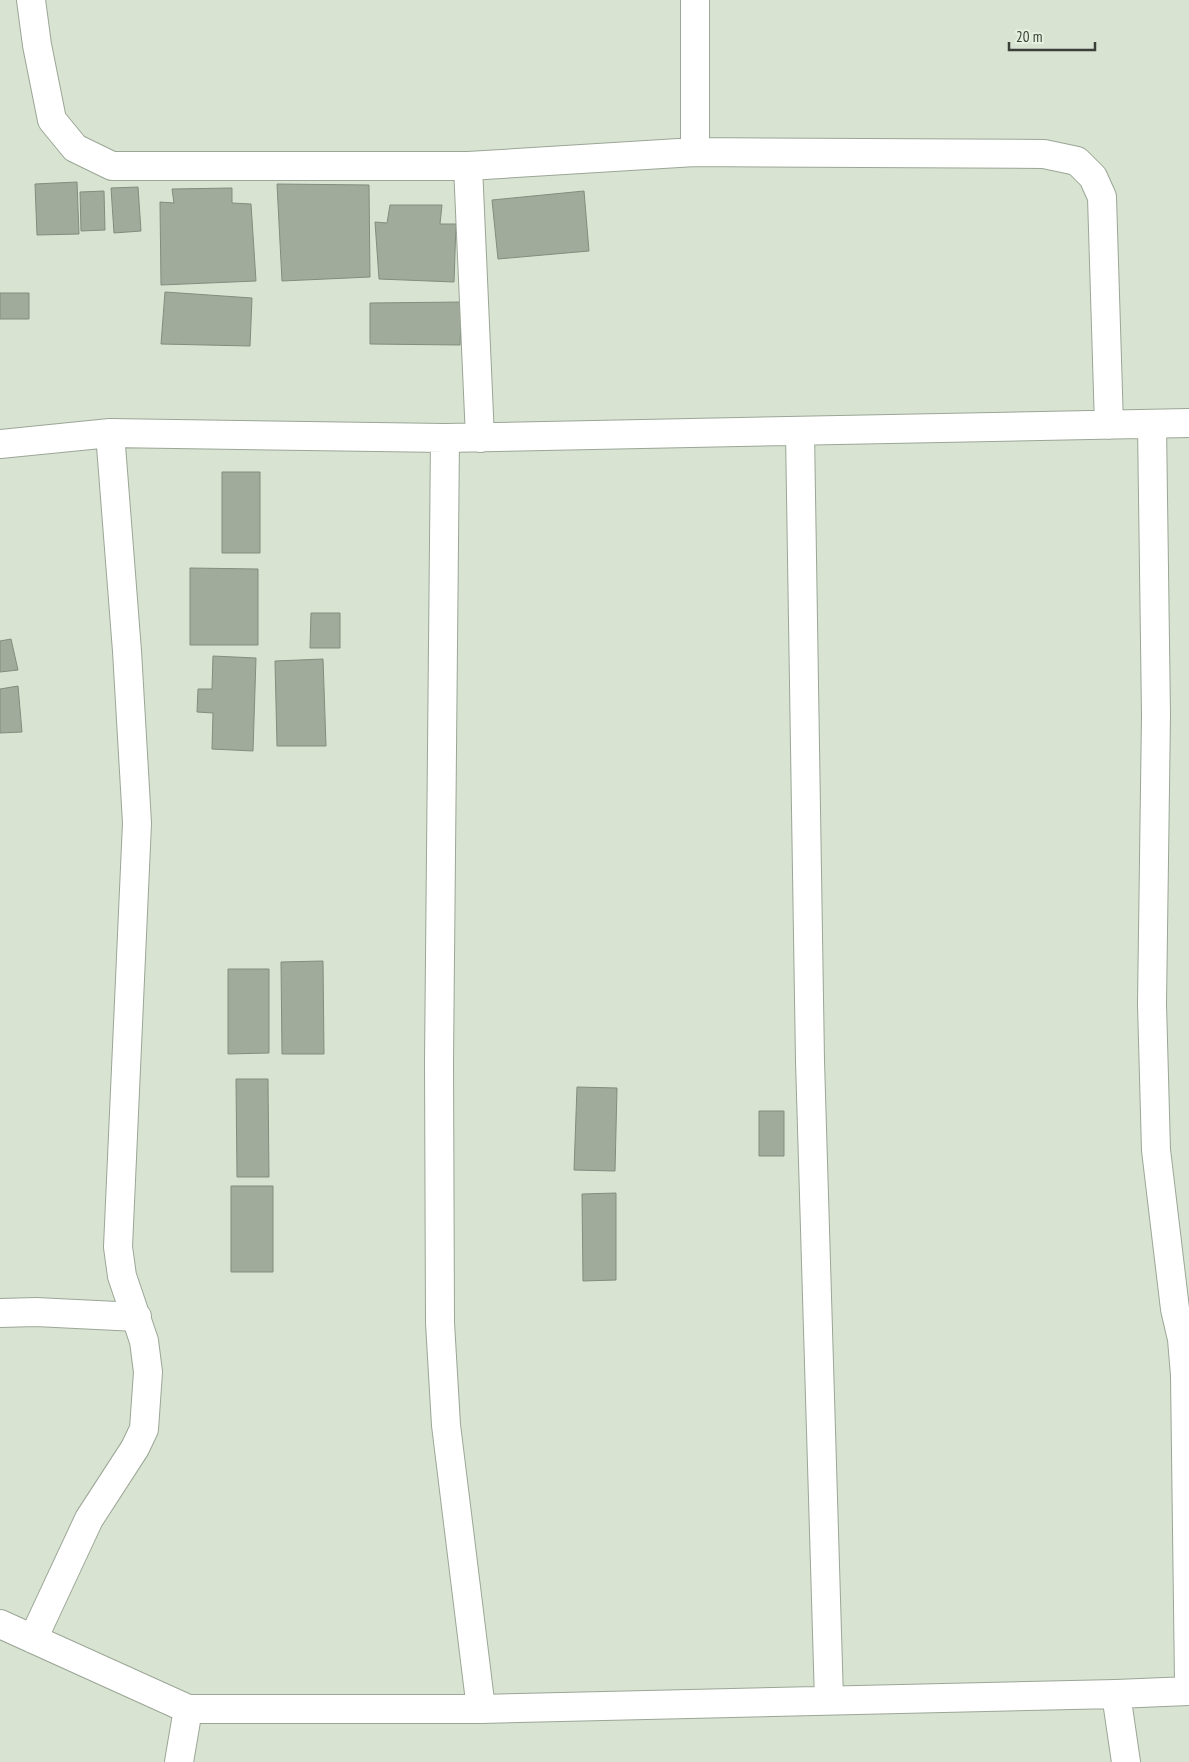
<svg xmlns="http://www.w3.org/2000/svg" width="1189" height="1762" viewBox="0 0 1189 1762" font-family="'PT Sans Narrow',sans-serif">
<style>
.building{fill:#a0ab9b;stroke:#838d7e}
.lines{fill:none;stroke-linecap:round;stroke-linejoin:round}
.minor-casing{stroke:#9ba696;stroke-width:30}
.minor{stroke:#fff;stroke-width:28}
</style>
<rect width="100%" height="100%" fill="#d8e3d2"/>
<path class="building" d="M77,182l2,52 -42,1 -2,-51z
M277,184l92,1 1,92 -88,4z
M138,187l3,44 -27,2 -3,-45z
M232,188v15l19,1 5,77 -95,4 -1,-83 14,1 -2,-14z
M104,191l1,39 -24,1 -1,-39z
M584,191l5,60 -91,8 -6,-59z
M390,205h52l-2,19h16l-2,58 -75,-3 -4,-57 12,1z
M165,292l87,6 -2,48 -89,-2z
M0,293h29v26h-29z
M462,302l-2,43 -90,-1v-41z
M222,472h38v81h-38z
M190,568l68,1v76h-68z
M311,613h29v35h-30z
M11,639l7,31 -18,2v-31z
M213,656l43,2 -3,93 -41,-2 1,-36 -16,-1 1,-23h14z
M323,659l3,87h-49l-2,-85z
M18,686l4,46 -22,1v-44z
M323,961l1,93h-42l-1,-92z
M228,969h41v84l-41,1z
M236,1079h32l1,98h-32z
M577,1087l40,1 -2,83 -41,-1z
M759,1111h25v45h-25z
M231,1186h42v86h-42z
M616,1193v87l-33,1 -1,-87z"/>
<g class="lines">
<defs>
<path id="minor" d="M31,0l6,45 15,75 23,28 37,18h356l227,-14 349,2 33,7 16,16 9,20 7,228
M695,0v152
M468,166l12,272
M1152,424l4,291 -4,289 4,146 19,159 7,30 3,36 4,308
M800,432l10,629 19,639
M445,438l-6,623 1,262 6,102 35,284
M0,444l110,-11 335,5 744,-15
M0,1313l36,-1 101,5
M0,1624l188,85h293l635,-15 73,-3
M33,1639l56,-120 46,-71 9,-19 4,-57 -4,-31 -22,-65 -4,-29 19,-424 -10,-172 -17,-218
M1116,1694l10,68
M179,1762l9,-53"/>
</defs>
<use href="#minor" class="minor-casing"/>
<use href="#minor" class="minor"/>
</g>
<path d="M1009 42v8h86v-8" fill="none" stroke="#3a3f38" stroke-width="2.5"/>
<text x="1016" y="42" font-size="15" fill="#3a3f38" stroke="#e5f0df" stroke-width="4" paint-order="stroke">20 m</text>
</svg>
